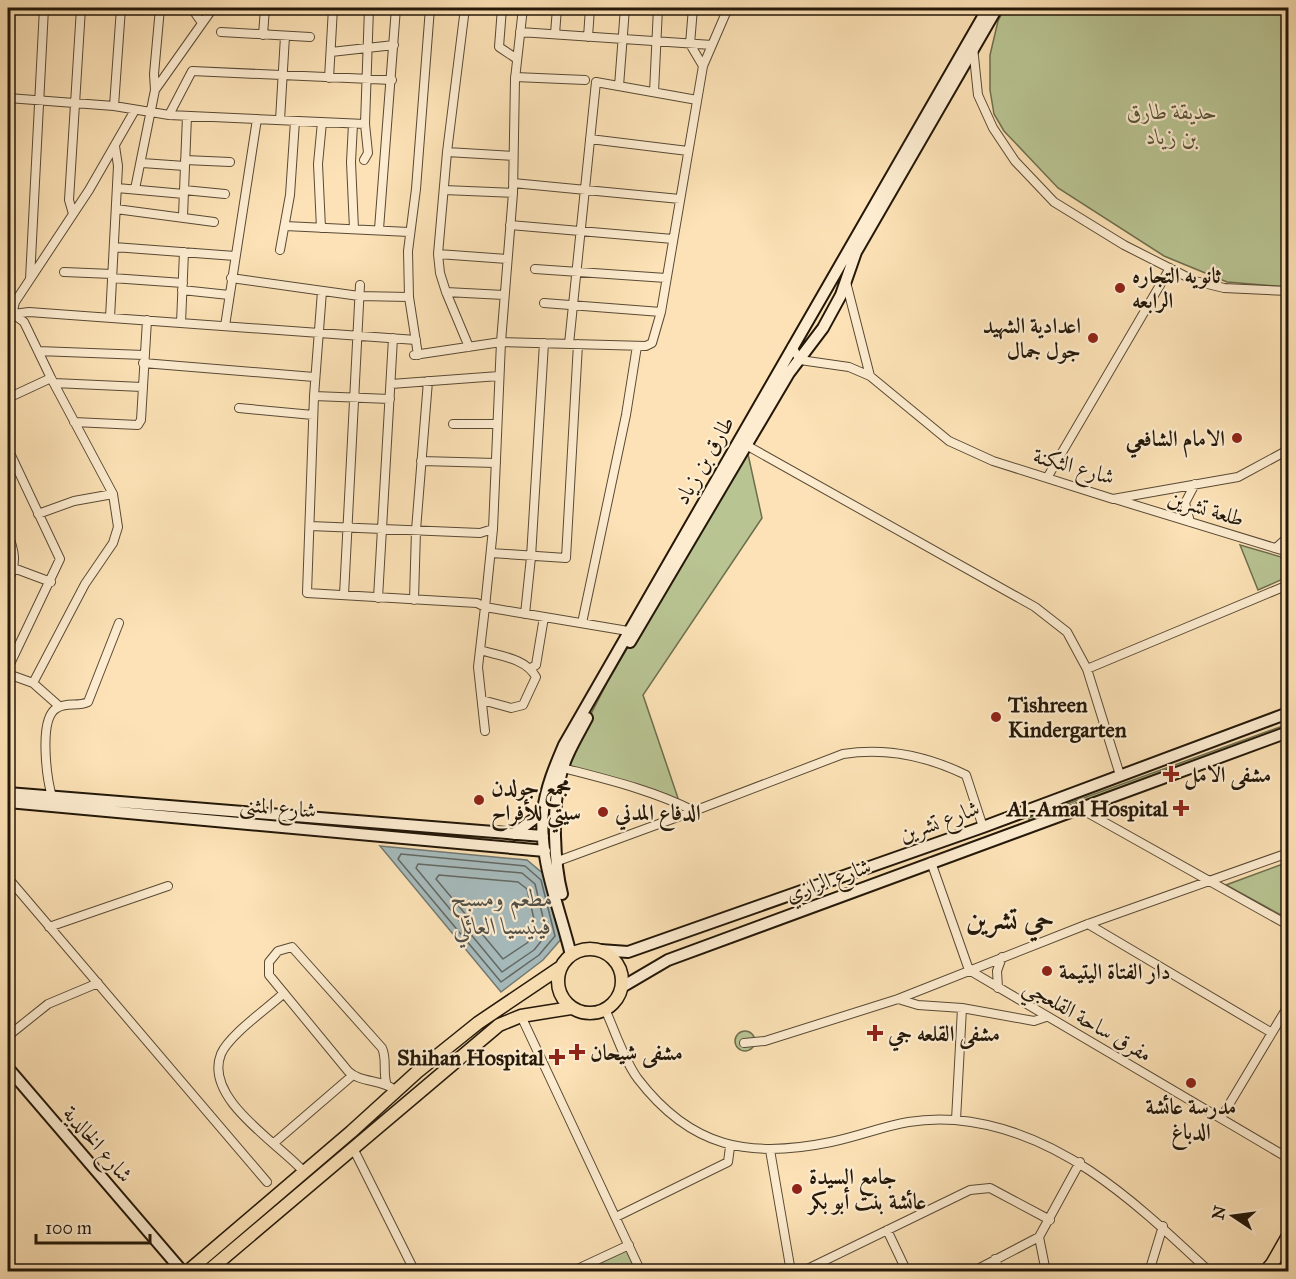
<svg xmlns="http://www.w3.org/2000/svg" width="1296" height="1279" viewBox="0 0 1296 1279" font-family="'IM FELL Great Primer',Amiri,serif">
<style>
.green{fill:#b9c493;stroke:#6e6e4e;stroke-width:1.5}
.water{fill:#a6babb;stroke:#727973;stroke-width:1.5}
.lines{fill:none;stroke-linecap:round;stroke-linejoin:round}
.shore{stroke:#646862;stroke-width:1.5}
.street-casing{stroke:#594a34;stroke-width:10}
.secondary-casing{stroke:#231708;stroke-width:14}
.primary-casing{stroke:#231708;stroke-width:15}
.street{stroke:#fdecd0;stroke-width:8}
.secondary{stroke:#fdecd0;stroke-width:10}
.primary{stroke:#fce2b6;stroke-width:12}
.poi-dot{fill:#8f2418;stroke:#fdecd0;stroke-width:2}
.labels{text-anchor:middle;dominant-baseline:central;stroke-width:4.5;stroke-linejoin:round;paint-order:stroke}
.park-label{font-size:22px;font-style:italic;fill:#585439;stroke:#fdecd0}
.poi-label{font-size:22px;font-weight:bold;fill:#231708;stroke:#fdecd0;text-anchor:start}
.street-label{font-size:22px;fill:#231708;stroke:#fdecd0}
.water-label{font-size:24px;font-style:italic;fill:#515047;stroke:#fdecd0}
.district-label{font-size:28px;font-weight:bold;fill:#231708;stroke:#fdecd0}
</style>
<rect width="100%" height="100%" fill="#fce2b6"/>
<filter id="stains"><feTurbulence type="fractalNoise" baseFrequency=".00333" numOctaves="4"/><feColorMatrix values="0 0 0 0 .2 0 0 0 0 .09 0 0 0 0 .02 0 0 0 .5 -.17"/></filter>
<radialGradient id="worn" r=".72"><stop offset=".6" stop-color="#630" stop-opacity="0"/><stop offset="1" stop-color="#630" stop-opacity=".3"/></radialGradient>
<path class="green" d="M1005,8h283v279l-61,-5 -63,-26 -106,-68 -54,-57 -10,-17 -4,-24v-35l8,-34z
M746,445l16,73 -119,177 38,112 -118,-39 45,-87z
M1240,545l48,14v14l-5,6 -25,11z
M1288,724v4l-257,94 -3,-4z
M1288,862v57l-62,-34z
M735 1041a10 10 0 1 1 20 0a10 10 0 1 1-20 0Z
M629,1245l12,27h-70z"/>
<path class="water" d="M380,846l147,14 19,16 17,61 -20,23 -42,32z"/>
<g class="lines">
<path class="shore" d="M401,854l124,12 16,14 14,56 -16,19 -38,27 -103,-123z
M418,864l104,9 13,11 12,50 -13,16 -32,22 -86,-104z
M439,875l79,7 9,7 10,43 -10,11 -24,16 -67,-80z"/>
<defs>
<path id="street" d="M195,8v5l7,10
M465,8l-18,144 -9,102 2,19 6,19 23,55
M502,8l-3,39 18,12
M693,8l-3,36 13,22
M221,32l89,5
M520,32l192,13
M8,34l2,-26
M555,34l2,-26
M263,35l2,-27
M588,37l2,-29
M973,47l5,48 15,33 22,33 39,41 70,43 71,36 29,7 64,3
M331,52l63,-7
M515,77l70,3
M329,78l4,-70
M619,86l6,-78
M155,90l-1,-16 6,-66
M654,92l4,-84
M8,98l106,8 55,9 196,9
M114,106l7,-98
M169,115l23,-44 200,9
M280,120l5,-84
M353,124l-2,38 3,67
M590,139l98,12
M447,152l66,4
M185,160l45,2
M364,160l4,-7 -3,-29 4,-116
M142,163l43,3
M513,183l167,16
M117,188l67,6
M135,189l20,-99 58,-82
M184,190l41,4
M444,190l69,3
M116,209l98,13
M73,214l-4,-14 12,-192
M183,216l4,-100
M510,225l163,14
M285,226l124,6
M321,228l-3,-64 4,-42
M379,229l17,-221
M114,247l121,9
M280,250l10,-55 5,-74
M438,254l69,5
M535,269l131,9
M64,272l48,2
M112,278l71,5
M231,278l128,18 50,1
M30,279l14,-271
M846,282l24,94
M182,290l47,5
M322,291l-8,105 -7,197 170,10 8,4 8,-78
M446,292l58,3
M544,303l117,9
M8,314h5l11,8 27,56 62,116 5,33 -5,16 -28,41 -52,99
M13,314l16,-2 387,28
M110,318l8,-152 -3,-20
M181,323l3,-71
M225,326l32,-207
M8,331l7,-29 74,-112 46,-80
M569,344l27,-262 101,18
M792,347l8,13 49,7 21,9 79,65 44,20 120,38 125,-22 50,-27
M38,351l106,4
M414,355l87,-13 145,4 6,-3 9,-31 42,-246 25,-58
M418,355l-9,-58 -1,-46 8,-62 14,-181
M143,363l171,14
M54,383l88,4
M391,384l108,-8
M314,396l76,3
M8,398l43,-20
M239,408l74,7
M74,422l64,3 3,-5 6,-100
M453,424h44
M746,445l289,162 32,25 20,37 33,106
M8,449l52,110 -52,109
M421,461l75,2
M1047,478l123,-210
M1115,499l173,53
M38,514l36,-13 39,-7
M1190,522l-5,-19 10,-19
M310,526l170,7 13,-4 8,-187 12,-149 2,-114 8,-71
M8,534c7,18 9,29 0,47
M1276,548l12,-11
M491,553l75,5 12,-214
M8,566l43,16
M344,595l16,-310
M378,598l15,-260
M414,600l2,-70 12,-149
M525,614l6,-57 13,-214
M582,623l44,-208 11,-69
M480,650c19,6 46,8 56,27l-13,28 -12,3 -29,-8
M531,668l5,-3 8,-48
M1087,669l201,-84
M8,674l25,9 26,23
M485,731l-7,-64 7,-60 143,24
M563,768c46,12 89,22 131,43l149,-57c44,-7 84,2 123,21l17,52
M52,797c-5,-18 -14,-79 5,-89 10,-6 21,-1 31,-6l31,-79
M1079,808l209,117
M558,861l136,-50
M931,862l38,108 319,188
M8,878l259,304
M1088,924l184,109
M49,927l119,-41
M998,988l-1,-17 5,-14
M284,993c-16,15 -55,42 -63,61 -18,45 59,90 83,118
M898,999l20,6 44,3 72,13 12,-4
M605,1009c10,22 19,51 33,70 53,69 111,80 193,63 46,-10 73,-26 124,-22 105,9 181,83 255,152
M521,1016l120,256
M8,1036l40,-32 50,-21
M744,1043l21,-2 133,-42 190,-75 200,-71
M386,1082c-3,-12 1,-23 -4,-34l-90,-101 -14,4 -9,11v13l79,96c12,12 34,8 47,19
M1221,1118l67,-112
M956,1120l6,-112
M274,1143l79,-68
M353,1148l62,124
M770,1150l21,122
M616,1217l112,-55 2,-15
M887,1230l20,42
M1039,1237l7,35
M995,1259l5,13
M571,1272l58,-27
M801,1272l169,-82 20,-2 60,32
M972,1272l67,-35 41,-75
M1149,1272l14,-46"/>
<path id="secondary" d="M630,642l159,-269 34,-45 18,-33 15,-43 141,-244
M8,793l535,43
M8,802l537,49
M514,834l29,-22
M562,894c-8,-31 -10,-85 -2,-116 4,-20 17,-41 27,-60
M600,950l28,2 355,-125 305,-114
M571,955c-11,-46 -33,-97 -28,-144 3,-24 12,-45 21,-66l424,-737
M622,987l46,-27 620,-228
M8,1068l175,204"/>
<path id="primary" d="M558 981a32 32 0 1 1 64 0a32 32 0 1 1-64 0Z
M187,1272l164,-140 66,-60 61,-49 83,-56
M207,1272l292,-247 22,-9 50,-8
M1265,1272l7,-8 16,-28
M1285,1272l3,-7"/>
</defs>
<use href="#street" class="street-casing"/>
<use href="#secondary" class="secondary-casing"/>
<use href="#primary" class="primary-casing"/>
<use href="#street" class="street"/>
<use href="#secondary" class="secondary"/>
<use href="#primary" class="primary"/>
</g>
<g class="poi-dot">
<circle cx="1120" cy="288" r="6"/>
<circle cx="1093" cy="338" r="6"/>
<circle cx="1237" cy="438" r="6"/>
<circle cx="996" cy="717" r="6"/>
<path d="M1168 765h6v6h6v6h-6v6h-6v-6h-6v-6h6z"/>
<circle cx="479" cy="800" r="6"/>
<path d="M1178 799h6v6h6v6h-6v6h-6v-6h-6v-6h6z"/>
<circle cx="603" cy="812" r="6"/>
<circle cx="1047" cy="971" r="6"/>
<path d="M872 1024h6v6h6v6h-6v6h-6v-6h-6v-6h6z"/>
<path d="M574 1043h6v6h6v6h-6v6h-6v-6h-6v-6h6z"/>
<path d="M554 1048h6v6h6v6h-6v6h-6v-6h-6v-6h6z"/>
<circle cx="1191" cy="1083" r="6"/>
<circle cx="797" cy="1189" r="6"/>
</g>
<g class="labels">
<g class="park-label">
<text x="1172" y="111">حديقة طارق<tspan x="1172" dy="25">بن زياد</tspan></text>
</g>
<g class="poi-label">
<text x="1132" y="275">ثانويه التجاره<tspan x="1132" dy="25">الرابعه</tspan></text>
<text x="1081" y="325" text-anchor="end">اعدادية الشهيد<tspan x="1081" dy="25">جول جمال</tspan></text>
<text x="1225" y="438" text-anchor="end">الامام الشافعي</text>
<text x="1008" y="704">Tishreen<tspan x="1008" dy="25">Kindergarten</tspan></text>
<text x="1184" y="774">مشفى الامل</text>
<text x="491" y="787">مجمع جولدن<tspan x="491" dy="25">سيتي للأفراح</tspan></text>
<text x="1168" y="808" text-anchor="end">Al-Amal Hospital</text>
<text x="615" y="812">الدفاع المدني</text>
<text x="1059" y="971">دار الفتاة اليتيمة</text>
<text x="888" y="1033">مشفى القلعه جي</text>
<text x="590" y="1052">مشفى شيحان</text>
<text x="544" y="1057" text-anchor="end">Shihan Hospital</text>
<text x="1191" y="1106" text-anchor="middle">مدرسة عائشة<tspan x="1191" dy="25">الدباغ</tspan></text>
<text x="809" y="1176">جامع السيدة<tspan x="809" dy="25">عائشة بنت أبو بكر</tspan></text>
</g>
<g class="street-label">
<text transform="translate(704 460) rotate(-60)">طارق بن زياد</text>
<text transform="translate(1074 466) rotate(16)">شارع الثكنة</text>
<text transform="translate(1206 508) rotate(17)">طلعة تشرين</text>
<text transform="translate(278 807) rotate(5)">شارع المثنى</text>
<text transform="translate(939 821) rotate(-20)">شارع تشرين</text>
<text transform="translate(828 880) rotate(-20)">شارع الرازي</text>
<text transform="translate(1088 1020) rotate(30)">مفرق ساحة القلعجي</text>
<text transform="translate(98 1144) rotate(49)">شارع الخالدية</text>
</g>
<g class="water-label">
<text x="502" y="898">مطعم ومسبح<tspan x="502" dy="28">فينيسيا العائلي</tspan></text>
</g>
<g class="district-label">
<text x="1010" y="919">حي تشرين</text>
</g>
</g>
<rect width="1296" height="1279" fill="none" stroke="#fce2b6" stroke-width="30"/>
<rect x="9" y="9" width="1278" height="1261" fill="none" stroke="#231708" stroke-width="3"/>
<rect x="15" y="15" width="1266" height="1249" fill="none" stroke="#231708" stroke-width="1.5"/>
<g transform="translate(1233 1216) rotate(283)" stroke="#fdecd0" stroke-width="4.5" paint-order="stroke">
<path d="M0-4.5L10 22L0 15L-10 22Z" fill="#231708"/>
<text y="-9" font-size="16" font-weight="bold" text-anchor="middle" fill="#231708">N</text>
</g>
<path d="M36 1234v9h114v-9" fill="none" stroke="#231708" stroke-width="3"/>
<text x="45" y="1234" font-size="18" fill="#231708" stroke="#fdecd0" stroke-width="4.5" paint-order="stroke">100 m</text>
<rect width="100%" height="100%" filter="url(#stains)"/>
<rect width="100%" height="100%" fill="url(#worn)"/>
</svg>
